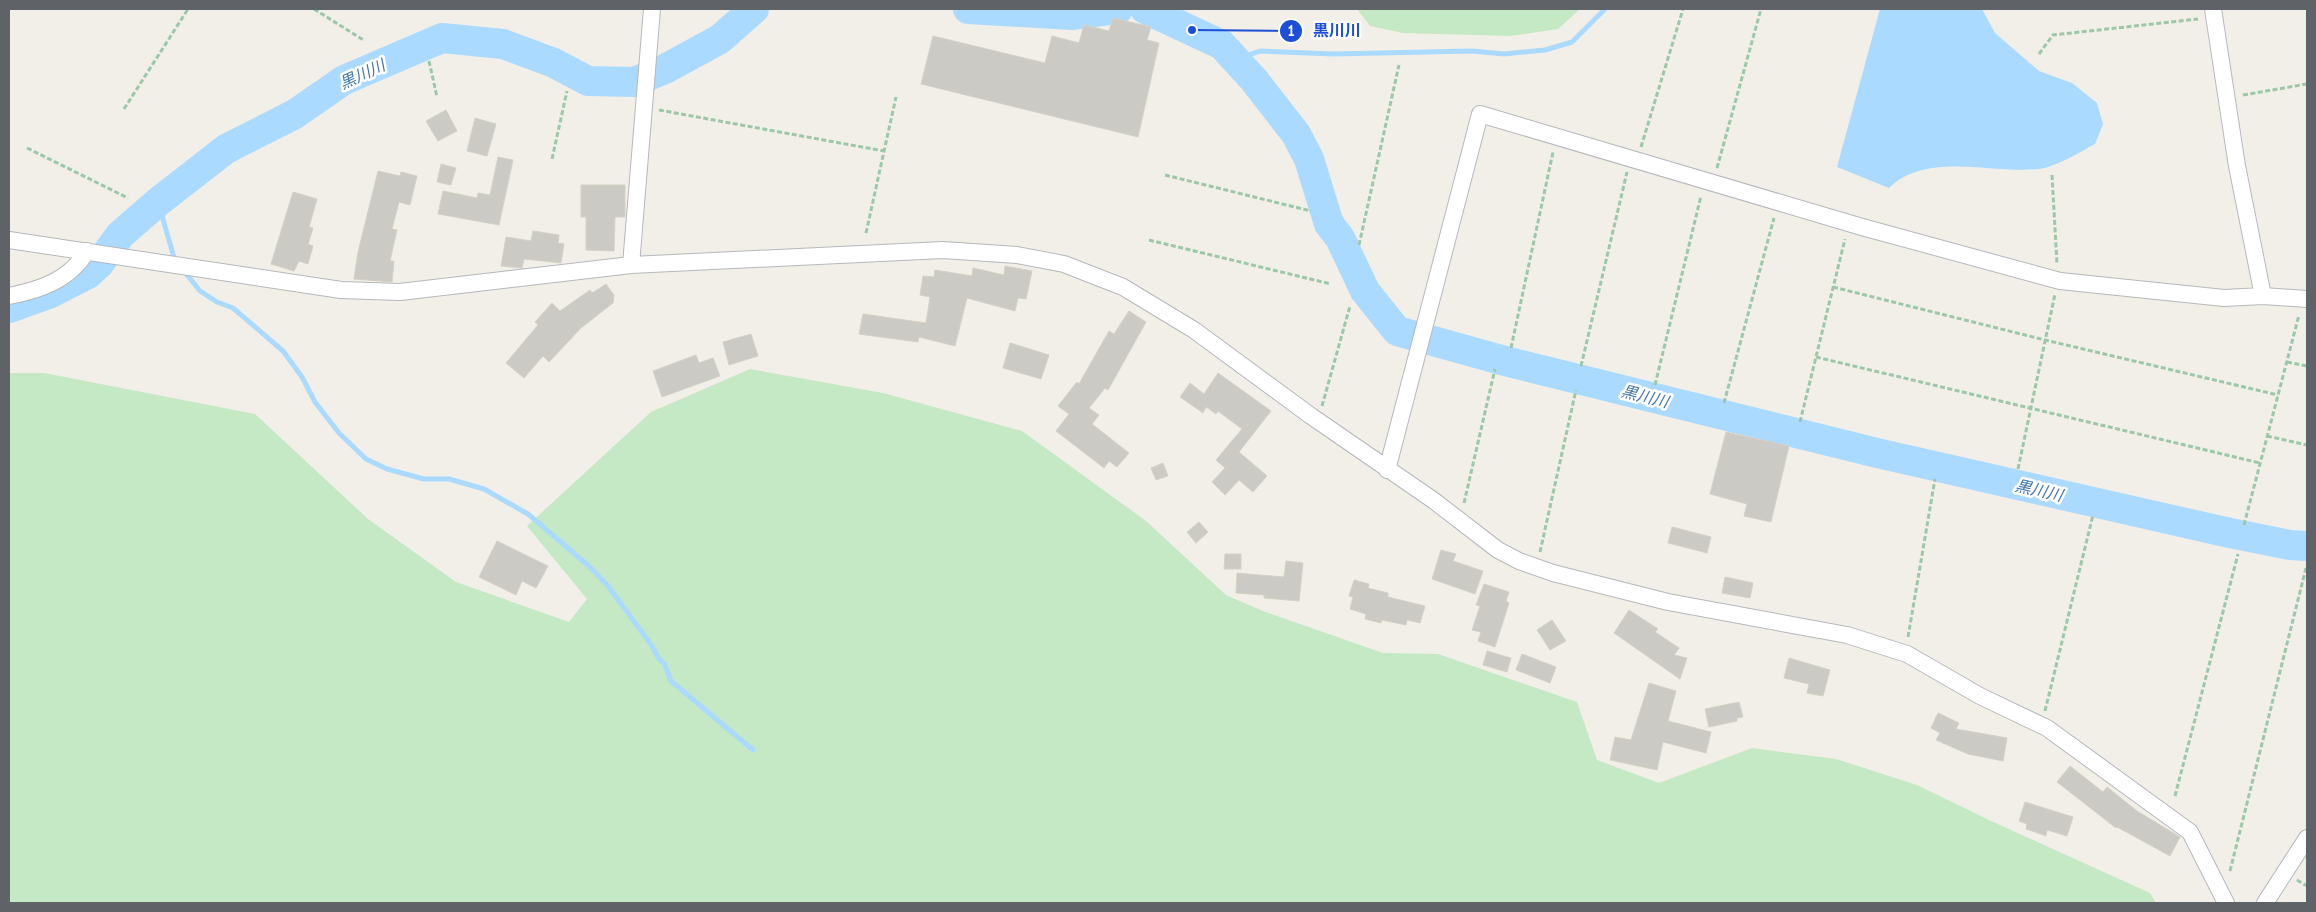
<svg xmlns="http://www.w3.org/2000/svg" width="2316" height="912" viewBox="0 0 2316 912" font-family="'PT Sans Narrow','Noto Sans JP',sans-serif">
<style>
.green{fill:#c5e8c5}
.water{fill:#aadaff}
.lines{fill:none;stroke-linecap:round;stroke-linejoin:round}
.stream{stroke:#aadaff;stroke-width:5}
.river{stroke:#aadaff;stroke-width:30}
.building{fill:#cccac5;stroke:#d6d1c6}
.minor-casing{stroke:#b5b8bc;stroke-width:18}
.path{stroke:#9cc7a9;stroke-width:3;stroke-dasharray:5 2.5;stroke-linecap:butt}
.minor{stroke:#fff;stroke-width:16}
.labels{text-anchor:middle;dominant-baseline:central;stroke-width:5;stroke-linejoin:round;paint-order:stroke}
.water-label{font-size:16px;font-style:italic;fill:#4174aa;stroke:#fff}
.leader{fill:none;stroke:#1d4ed8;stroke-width:2}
.callout-dot{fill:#1d4ed8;stroke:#fff;stroke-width:2}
.mark-label{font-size:15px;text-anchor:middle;font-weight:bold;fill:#fff}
.callout-label{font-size:16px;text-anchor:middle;font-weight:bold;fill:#1d4ed8;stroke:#fff;stroke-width:5;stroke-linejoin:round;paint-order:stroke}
</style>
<rect width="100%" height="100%" fill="#f1efe8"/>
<path class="green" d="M1357,9h223l-22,20 -48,7 -107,-3 -33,-7z
M750,369l133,24 139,38 124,90 80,74 37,16 120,42 55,1 139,48 20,58 62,23 93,-35 84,11 81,26 72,35 161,73 6,10h-2147v-530h35l211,41 113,105 88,63 113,40 18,-23 -60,-73 124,-114z"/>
<path class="water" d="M1880,9h102l13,24 44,38 33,12 25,20 6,21 -8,20c-15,8 -41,24 -57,25 -48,5 -111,-18 -149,19l-52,-21z"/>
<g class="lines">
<path class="stream" d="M1239,61l1,-3 20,-7 74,3 138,-3 32,3 41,-4 27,-8 33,-33
M158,202l17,59
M184,271l16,20 17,11 16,6 50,43 19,26 13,25 24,31 27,26 21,10 37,10h25l35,10 44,25 63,54 17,18 44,60 7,13 5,4 7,18 82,69"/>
<path class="river" d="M968,9l105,6 45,-6
M1145,9l77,36 32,35 42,54 13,25 20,65 11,14 25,53 32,40 108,30 372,92 353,80 60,12 17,1
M9,308l42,-15 37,-19 11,-10 21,-29 38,-33 68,-53 69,-35 49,-34 98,-42 61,6 51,19 34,18 46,1 31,-13 55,-30 34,-30"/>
</g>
<path class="building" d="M1113,18l38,9 -4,13 12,3 -21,94 -217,-53 12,-48 112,27 7,-27 27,7 5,-18 25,6z
M446,110l11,21 -19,10 -12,-20z
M475,118l21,6 -9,32 -20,-5z
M498,157l15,3 -14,65 -61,-11 5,-23 34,7 1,-5 12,2z
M441,164l15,4 -5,17 -14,-3z
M378,171l22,5 1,-4 16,4 -7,29 -11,-3 -7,27 5,1 -7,31h4l-2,21 -38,-3 4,-27z
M581,185h44v32h-10l-1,34 -28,-1v-33h-5z
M293,192l24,7 -8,28 4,1 -5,16 5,2 -5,18 -9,-3 -5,10 -23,-7z
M533,231l26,4 -1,8 6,1 -3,19 -37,-4 -2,9 -21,-2 5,-29 25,4z
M1005,266l27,5 -6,28 -8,-1 -3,13 -48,-13 -12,48 -36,-9 -1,5 -59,-8 4,-20 63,9 4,-26 -10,-2 3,-19 11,1 1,-7 37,6 1,-8 31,7z
M606,284l8,11 -1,8 -32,25 -32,34 -6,-6 -19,22 -18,-15 32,-38 -3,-3 17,-19 8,8 30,-21 2,3z
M1129,311l17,11 -38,68 -3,-2 -16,20 10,7 -7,9 37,29 -12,14 -8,-6 -5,7 -48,-37 13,-17 -11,-8 19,-24 2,2 30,-53 5,3z
M751,334l7,22 -29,9 -6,-23z
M1010,343l39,12 -8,24 -38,-11z
M696,355l3,8 14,-5 7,18 -58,21 -9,-26z
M1218,373l53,38 -32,41 28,24 -14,16 -14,-12 -14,15 -13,-13 13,-14 -9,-8 26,-31 -24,-18 -2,3 -10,-7 -3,6 -23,-16 10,-14 14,11z
M1726,432l63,14 -18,76 -27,-6 3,-12 -37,-10z
M1163,463l5,13 -12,4 -5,-12z
M1199,522l9,10 -12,11 -9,-11z
M1672,527l39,10 -4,16 -39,-10z
M497,541l51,25 -12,22 -14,-7 -6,14 -37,-18z
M1441,550l15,4 -3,7 30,10 -8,23 -43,-15z
M1225,554h16v15h-17z
M1286,561l17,2 -4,38 -35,-3v-3l-28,-2 1,-20 47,4z
M1725,577l28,6 -3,15 -28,-5z
M1354,580l15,4 -1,4 20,5v4l37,9 -5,17 -13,-3 -1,5 -24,-5 -1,3 -16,-4 1,-5 -16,-5 3,-12 -4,-1z
M1484,584l25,8 -3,9 3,2 -14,44 -17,-6 3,-9 -9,-2 8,-24 -4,-1z
M1629,610l29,19 -3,3 24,16 -5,7 13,3 -7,21 -66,-46z
M1552,620l14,21 -16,9 -13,-20z
M1487,651l24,7 -4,14 -24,-7z
M1522,654l34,13 -6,16 -34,-13z
M1789,658l41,12 -7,26 -16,-3 2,-9 -25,-6z
M1649,683l27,8 -8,30 43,11 -5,21 -43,-11 -6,28 -47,-10 5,-23 16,3z
M1739,702l4,15 -6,1v3l-28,6 -4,-18z
M1938,713l21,10 -3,6 51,9 -4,23 -35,-7 -32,-14 4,-7 -9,-5z
M2070,766l33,26 4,-5 30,24 43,26 -10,19 -53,-29 -1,1 -59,-46z
M2025,802l48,15 -6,19 -20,-6 -1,6 -20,-7 1,-5 -8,-3z"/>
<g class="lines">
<defs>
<path id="minor" d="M2213,9l24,157 26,130
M9,240l332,50 59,2 231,-27 312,-15 74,5 47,9 59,23 71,43 117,86 122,84 65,50 21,11 34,12 115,29 179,33 60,19 73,42 67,32 143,104 36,71
M631,265l21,-256
M9,296c31,-6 61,-16 78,-45
M1387,470l93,-356 382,113 198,54 164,17 39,-2 44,3
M2265,903l42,-65"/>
</defs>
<use href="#minor" class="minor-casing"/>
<path class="path" d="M314,9l51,32
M2039,54l14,-19 145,-16
M429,61l8,36
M2243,95l64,-11
M124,109l64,-100
M659,110l225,41
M1641,147l42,-138
M27,148l101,50
M552,159l15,-68
M1717,168l44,-159
M1165,175l146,36
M2052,175l5,89
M866,233l30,-136
M1149,240l182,44
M1359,245l40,-180
M1833,287l212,53 233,55
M1511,348l42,-196
M1816,357l444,106
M2287,362l20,4
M1581,366l46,-194
M1655,385l46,-189
M1724,403l50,-185
M1322,406l28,-100
M1800,422l45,-183
M2267,436l40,9
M2018,469l37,-175
M1464,503l31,-134
M2244,525l55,-210
M1540,552l36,-162
M1908,637l27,-158
M2045,711l48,-196
M2175,796l63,-242
M2230,871l76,-303
M2297,880l10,6"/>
<use href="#minor" class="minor"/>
</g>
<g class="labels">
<g class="water-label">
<text transform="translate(362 74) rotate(-25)">黒川川</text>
<text transform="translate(1645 396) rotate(14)">黒川川</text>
<text transform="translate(2039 490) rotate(13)">黒川川</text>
</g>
</g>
<path class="leader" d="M1192 30L1291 31"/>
<g class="callout-dot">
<circle cx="1192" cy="30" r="5"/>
<circle cx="1291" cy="31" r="12"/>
</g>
<g class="mark-label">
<text x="1291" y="36">1</text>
</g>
<g class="callout-label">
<text x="1337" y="36">黒川川</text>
</g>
<rect width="2316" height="912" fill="none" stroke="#5f6368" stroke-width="20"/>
</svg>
